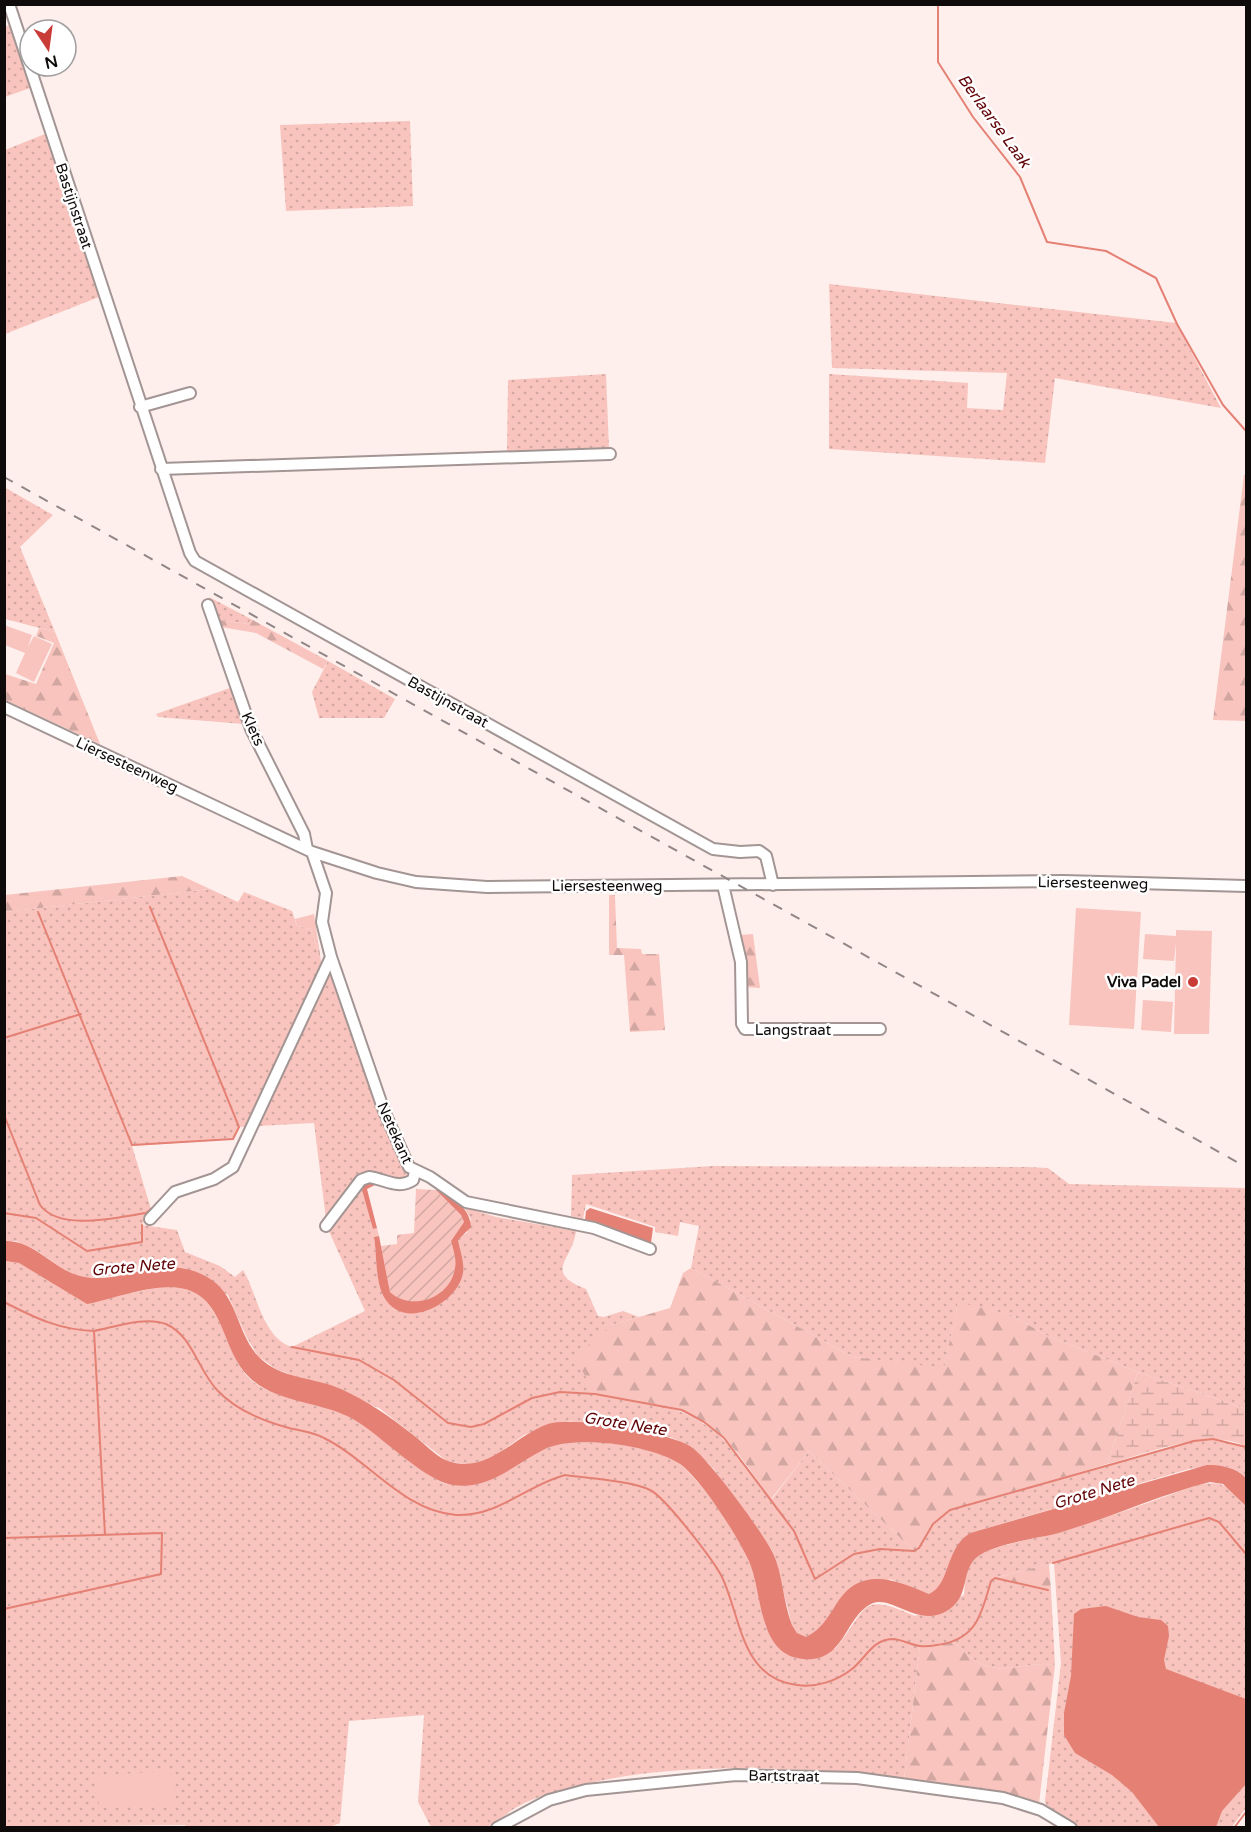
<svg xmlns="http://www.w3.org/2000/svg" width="1251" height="1832" viewBox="0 0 1251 1832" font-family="'Varela Round',sans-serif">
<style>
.grass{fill:url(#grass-dots);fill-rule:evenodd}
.forest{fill:url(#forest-firs)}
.wetland{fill:url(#wetland-marsh)}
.park{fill:#f8c4bd}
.garden{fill:url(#garden-furrows)}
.water{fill:#e58075}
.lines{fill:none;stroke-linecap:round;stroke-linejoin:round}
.stream{stroke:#e58075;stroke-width:2}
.minor-casing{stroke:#a29593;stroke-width:14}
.minor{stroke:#fff;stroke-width:10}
.rail{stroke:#908685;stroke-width:2;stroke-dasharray:10 10;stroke-linecap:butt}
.poi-dot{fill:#c93b36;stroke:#fff;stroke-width:2}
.labels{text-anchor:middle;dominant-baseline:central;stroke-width:5;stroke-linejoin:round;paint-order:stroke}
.street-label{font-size:15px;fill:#0f0b0a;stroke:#fff}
.poi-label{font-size:15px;font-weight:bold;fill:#0f0b0a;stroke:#fff;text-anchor:end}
.water-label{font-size:16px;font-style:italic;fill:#600105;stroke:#fff}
</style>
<defs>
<pattern id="grass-dots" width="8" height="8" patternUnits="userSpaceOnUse" patternTransform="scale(1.5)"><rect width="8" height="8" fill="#f8c4bd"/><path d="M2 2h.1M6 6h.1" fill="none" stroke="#d3a7a1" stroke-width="1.8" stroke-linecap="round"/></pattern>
<pattern id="forest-firs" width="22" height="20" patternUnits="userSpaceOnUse" patternTransform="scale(1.5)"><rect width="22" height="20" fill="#f8c4bd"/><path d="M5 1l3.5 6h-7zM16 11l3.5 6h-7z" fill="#d3a7a1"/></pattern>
<pattern id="wetland-marsh" width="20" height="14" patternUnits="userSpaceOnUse" patternTransform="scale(1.5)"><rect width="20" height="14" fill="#f8c4bd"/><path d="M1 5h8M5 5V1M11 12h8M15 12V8" fill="none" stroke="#d3a7a1"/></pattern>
<pattern id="garden-furrows" width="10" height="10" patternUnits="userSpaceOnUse" patternTransform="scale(1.5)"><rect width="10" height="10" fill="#f8c4bd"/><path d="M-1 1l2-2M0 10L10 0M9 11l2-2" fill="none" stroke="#d3a7a1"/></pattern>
</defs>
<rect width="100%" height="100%" fill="#feefed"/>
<path class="grass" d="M9,25l21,63 -25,9v-70z
M410,121l3,85 -127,5 -6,-86z
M45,134l54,163 -94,37v-184z
M829,284l347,39 45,85 -166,-30 -10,85 -216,-14v-75l139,9 -1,25 36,2 4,-37 -175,-5z
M606,374l3,75 -102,5 1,-74z
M4,487l49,28 -33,32 35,85 -50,-13z
M209,597l42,22 -3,5 -28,-4 1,7h-3z
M328,661l67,38 -11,19h-65l-7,-26z
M230,688l13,36 -85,-7 -2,-3z
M210,889l28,13 6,-10 48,19 5,15 14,3 10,32 12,15 75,202 -45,6 10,45 4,-1 2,8 -5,1c5,31 -3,62 33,74l51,-67v-6l9,-5 4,-14 -7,-12 32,10 80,14c-3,29 -34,41 10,58l12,27 6,1 19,-6 16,6 -28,8 45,79c62,15 79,48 116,95l37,-48 105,100 5,-3 14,-24 17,-14 244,-69 19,-2 33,8v31c-16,-17 -35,-12 -57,-9l-219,64 -31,55 -10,6 -39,-15 -64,42 -10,11 -10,6 -9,-5 -5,-8 -19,-73 -60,-84 -21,-21 -22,-10 -101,-16 -45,14 -32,23 -22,7 -23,-4 -68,-53 -103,-39 -18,-13 -12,-20 -18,-41 -44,-27 -32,-2 -52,12 -18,-1 -15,-5 -31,-22 -20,-9h-11l-1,-329zM314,1123l13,104 38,84 -73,36c-30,-10 -34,-52 -49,-77l-8,7 -15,-11 -35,-14 -8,-22 -35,-5 9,-16 -19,-63 101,-7 6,-12z
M713,1166l314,1 21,1 21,16 177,4v221l-108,-37 -92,-37 -35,-20 -53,-12 -14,66 -91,-12 -162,-89 8,-42 -19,-4 -2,14 -23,-4v-5l-69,-23 -3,15 -12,-3 1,-41z
M4,1261l15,2 68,40c27,-4 77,-23 102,-13 34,13 36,60 57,85 22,25 63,23 92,36 28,12 51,33 75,51 9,7 19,16 30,21 6,2 15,1 22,0 40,0 49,-23 82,-35 33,-12 97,-4 128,13 22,12 68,81 77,106 7,20 9,41 14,61l69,21c34,-41 23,-58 80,-33l49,-21c1,-14 2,-29 13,-38 17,-13 65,-19 88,-26 44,-14 87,-30 130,-45 27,-7 34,0 51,20v302l-15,20 -155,-1 -29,-19 -2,-7 16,-138 -7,-100 -56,14 53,13 4,75c-26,-5 -51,11 -75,-2 -10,-5 -18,-15 -27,-21l-33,4 -16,133c-97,-11 -209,-18 -305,2 -28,6 -57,12 -82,26 -11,6 -20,16 -31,20 -12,4 -41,0 -55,0l-13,-25 6,-87 -75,6 -9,102 -10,4 -144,1 -1,-3 -180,2z"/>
<path class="forest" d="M1244,475l2,1v245l-33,-1z
M251,619l77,42 -5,8 -67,-36 -35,-6 -1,-7 28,4z
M39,628l16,4 45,112 -95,-44v-26l31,10 18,-41 -18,-7z
M182,876l28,13 -205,23v-17z
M609,895h6l2,53 24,1 1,5h17l6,76 -35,2 -6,-77h-15z
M314,914l7,47 -10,-32 -14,-3 -2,-7z
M753,934l7,54 -15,-1 -5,-52z
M691,1268l162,89 91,11 14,-66 53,13 35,20 92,37 -31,92 -157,46 -17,14 -14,24 -5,3 -105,-100 -38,48c-15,-20 -30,-44 -48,-62 -35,-33 -82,-36 -128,-43l-20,-37 36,-32 59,-17 13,-35z
M1049,1564l2,26 -56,-12z
M953,1642c9,6 17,16 27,21 24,13 49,-3 75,2l-16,139 -36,-9 -99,-16 16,-133z"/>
<path class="wetland" d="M1138,1372l108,37v38c-34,-21 -102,8 -139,17z"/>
<path class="park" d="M4,625l28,10 -4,12 6,-11 18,8 -18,38 -18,-9 9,-20 -20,-8z
M1076,908l65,4 -7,117 -65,-4z
M1176,930l36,1 -3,103h-35l2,-91 -2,18 -31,-2 2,-25 31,2z
M1143,1000l30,2 -2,30 -30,-2z
M174,1771l2,33 -77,4 -2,-33z"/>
<path class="garden" d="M416,1189l20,1 25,25 3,7 -13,19c2,8 6,18 4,27 -4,30 -43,44 -65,24l-9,-46 16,-2v-9l17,-2z"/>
<path class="water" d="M368,1181l16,2 -2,4 -7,-2 -8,4 10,39 -4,1 -12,-43z
M436,1187c16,11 34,20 35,40l-13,13c2,12 8,25 4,37 -9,29 -59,54 -78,20 -9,-16 -7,-42 -10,-60l5,-1 11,56c22,20 61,6 65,-24 2,-9 -2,-19 -4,-27l13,-19 -3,-7 -25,-25z
M590,1208l63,20 -2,15 -66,-23 1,-9z
M5,1241c30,-1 47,28 75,35 44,11 79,-26 127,1 31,17 29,55 51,79 21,23 56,21 83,33 26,12 48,27 71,45 11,8 24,23 36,27 39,14 66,-25 100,-37 26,-8 117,8 142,22 17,10 73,87 83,107 10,22 10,49 19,72l5,8 9,4c15,-7 22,-20 31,-34 24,-38 59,-23 92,-9 22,-10 15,-44 41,-61l237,-68c15,0 28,2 39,13v28l-23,-22 -13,-2c-51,13 -98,35 -148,50 -24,7 -61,10 -82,23 -22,14 -7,42 -35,57 -29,15 -54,-18 -74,-8 -27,14 -26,59 -68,55 -46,-4 -40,-67 -54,-98 -11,-24 -48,-82 -69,-97 -29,-19 -106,-30 -137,-14 -31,16 -54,40 -90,35 -29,-4 -73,-51 -100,-66 -32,-18 -78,-16 -104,-42 -26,-24 -24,-72 -58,-86 -27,-12 -77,8 -104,13l-68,-41 -14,-2z
M1106,1606l32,11 23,3 7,6 1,10 -5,24 2,9 80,30v85l-24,27 -6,16h-57l-27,-35 -20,-17 -37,-22 -11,-18v-22l7,-37 3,-62 7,-5z"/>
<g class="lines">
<path class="stream" d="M938,4v58l35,55 47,60 27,65 59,9 50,27 21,46 46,81 23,26
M38,912l94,233 101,-6 6,-12 -89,-220
M4,1038l77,-24
M4,1115l36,90c20,27 78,12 106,8l5,-4
M4,1213l32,5 51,33 55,-9v-17
M4,1302c31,16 56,28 90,29l11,204
M94,1331c21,-4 51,-15 72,-7 27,12 32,47 52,67 19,20 45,30 71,37 12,3 25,4 35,10 45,22 79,73 132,77 42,2 71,-30 109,-40 21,3 68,6 85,15 15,7 64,71 72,87 19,40 19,102 75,108 18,3 40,-4 55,-16 15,-12 20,-30 42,-30 9,1 17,6 26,7 8,1 15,-1 23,-2 35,-7 39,-33 48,-63l4,-3 53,12
M292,1347l67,13 35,20 54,43 23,4 13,-3 48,-26 28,-6 35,2 87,16 22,12 20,16 70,93 21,48 39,-25 26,-5 34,2 5,-3 14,-24 17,-14 244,-69 19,-2 33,8
M4,1538l158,-5 -1,41 -157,35
M1053,1563l156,-45 10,4 27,32
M1234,1828l12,-16"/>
<defs>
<path id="minor" d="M9,4l181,549 5,8 518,288 27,3 19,-1 7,5 7,29
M140,407l50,-14
M161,469l449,-15
M208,605l43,124 53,105 3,15
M4,707l308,145 65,21 39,9 71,5 576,-6 183,5
M312,852l14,41 -4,29 9,35 53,154 25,56 21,10 36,25 128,26 56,21
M723,885l18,77 1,62 3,5h135
M150,1219l25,-27 39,-13 19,-12 98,-210
M326,1226l35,-46 8,-3c16,2 29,13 44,3l2,-8
M497,1828l52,-28 37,-10 150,-15 121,3 146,20 38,12 30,18"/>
</defs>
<use href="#minor" class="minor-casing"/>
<use href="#minor" class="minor"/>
<path class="rail" d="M4,477l1242,690"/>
</g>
<circle class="poi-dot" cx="1193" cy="982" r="6"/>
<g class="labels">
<g class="street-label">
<text transform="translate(74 206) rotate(72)">Bastijnstraat</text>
<text transform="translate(448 702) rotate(29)">Bastijnstraat</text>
<text transform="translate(253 729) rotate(66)">Klets</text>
<text transform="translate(127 765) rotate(25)">Liersesteenweg</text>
<text transform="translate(1093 883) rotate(1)">Liersesteenweg</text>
<text x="607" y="886">Liersesteenweg</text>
<text x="793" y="1030">Langstraat</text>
<text transform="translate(395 1133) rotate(66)">Netekant</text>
<text transform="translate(784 1776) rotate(1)">Bartstraat</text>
</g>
<g class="poi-label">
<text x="1181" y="982">Viva Padel</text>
</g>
<g class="water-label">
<text transform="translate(994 121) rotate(54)">Berlaarse Laak</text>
<text transform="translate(133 1267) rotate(-5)">Grote Nete</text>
<text transform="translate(625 1424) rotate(9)">Grote Nete</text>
<text transform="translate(1094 1492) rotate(-17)">Grote Nete</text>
</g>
</g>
<rect width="1251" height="1832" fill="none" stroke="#0f0b0a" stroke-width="12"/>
<g transform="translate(48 48) rotate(167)"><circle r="28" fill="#ffffff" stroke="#9f9d9d" stroke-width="1.5"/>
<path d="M0-4.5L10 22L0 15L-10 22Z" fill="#c93b36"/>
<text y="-9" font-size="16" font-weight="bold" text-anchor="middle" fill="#0f0b0a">N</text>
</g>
</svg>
